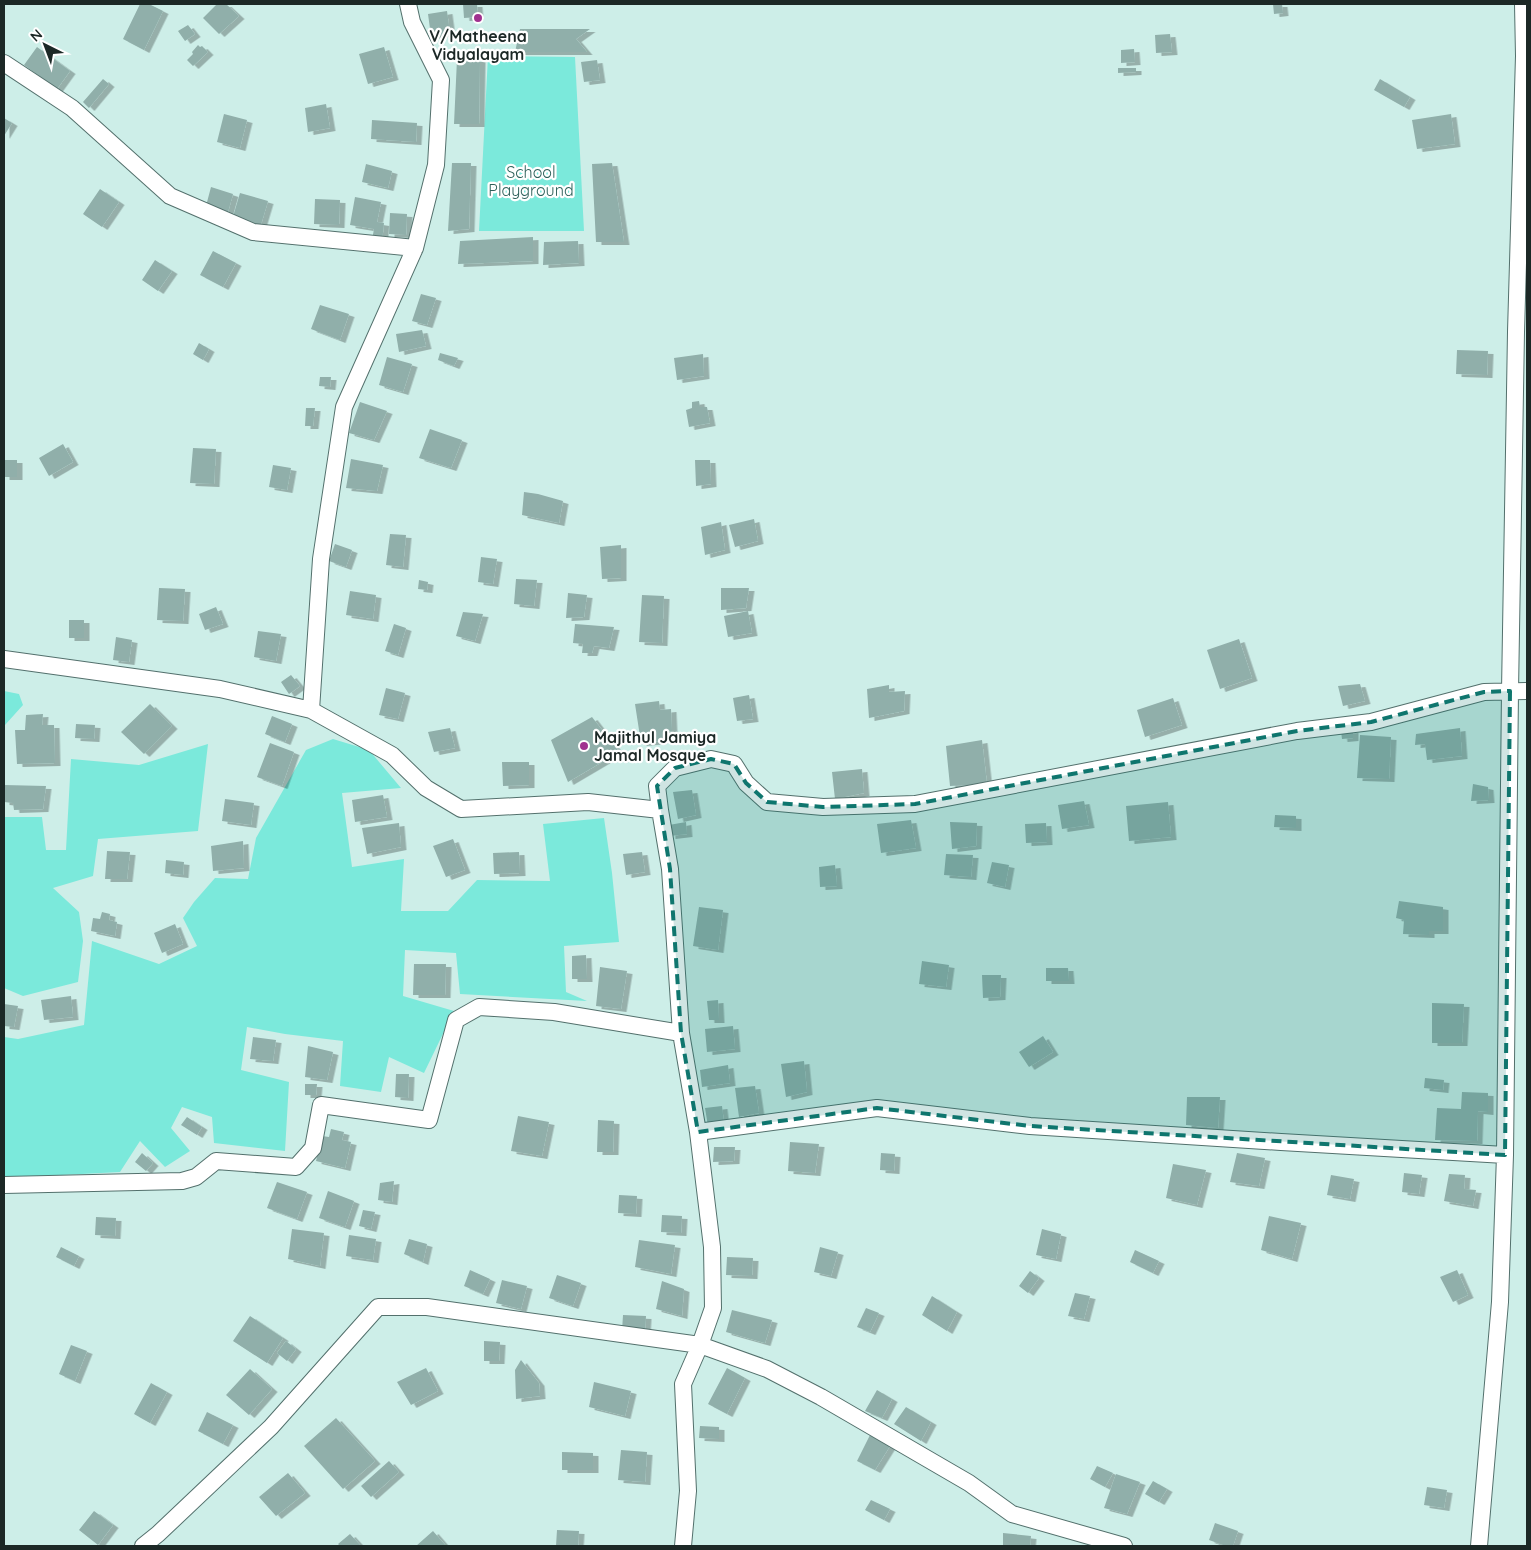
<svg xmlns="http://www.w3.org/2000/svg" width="1531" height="1550" viewBox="0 0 1531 1550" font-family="Quicksand,sans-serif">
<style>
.green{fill:#7be9db}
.building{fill:#90afaa;filter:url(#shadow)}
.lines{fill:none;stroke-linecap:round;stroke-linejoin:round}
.minor-casing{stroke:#53706c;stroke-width:18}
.minor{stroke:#fff;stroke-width:16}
.marked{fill:#0f766e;fill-opacity:0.2;stroke:#0f766e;stroke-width:4;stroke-dasharray:10 6;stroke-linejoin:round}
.poi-dot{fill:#a0318f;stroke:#fff;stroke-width:2}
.labels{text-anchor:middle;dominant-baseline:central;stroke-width:4.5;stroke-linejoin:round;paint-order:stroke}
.poi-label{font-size:16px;font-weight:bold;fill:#1c2826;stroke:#fff}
.park-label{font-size:16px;fill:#2d605a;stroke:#fff}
</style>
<defs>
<filter id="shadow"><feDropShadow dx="5.5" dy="3" stdDeviation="0" flood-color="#0004"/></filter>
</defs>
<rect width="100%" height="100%" fill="#cdeee8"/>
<path class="green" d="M488,56l87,1 9,174h-105z
M4,691l15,3 4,11 -18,20 -1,23z
M333,739l36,11 32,38 -59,5 10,74 52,-8 -3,52h47l29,-31 73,1 -7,-57 61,-6 8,55 7,69 -55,4 2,46 21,9 -127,-7 -4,-41 -51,-3 -2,46 51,15 -30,62 -35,-16 -8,35 -41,-6 3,-45 -58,-7 -38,-7 -6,43 48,12 -4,69 -71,-8 -2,-26 -30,-10 -11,21 19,23 -25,16 -25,-26 -20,31 -116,6v-141l14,2 66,-14 8,-84 67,23 38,-18 -14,-28 11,-16 21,-24 33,1 8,-41 50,-88z
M208,744l-10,87 -100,8 -5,37 -40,12 26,24 4,29 -5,41 -55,14 -19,-8v-171h38l4,33h20l5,-91 68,6z"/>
<path class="building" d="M140,4h9l14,7 -19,39 -21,-11z
M217,4h9l13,12 -20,18 -16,-16z
M463,4h14l1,13 -14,1z
M1273,4h9l1,9 -9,1z
M447,11l3,22 -19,3 -3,-22z
M188,25l7,9 -10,7 -7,-10z
M520,29h70l-14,10 11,13h-72z
M1170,34l2,18 -16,1 -1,-18z
M198,45l2,2 2,-1 6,6 -15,14 -6,-6 6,-6 -1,-2z
M37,47l33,24 -13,18 -33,-24z
M384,47l9,30 -25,7 -9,-30z
M1134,49l1,13 -14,1v-13z
M457,59h23l-1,65h-25z
M597,60l3,20 -16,2 -3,-20z
M1118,68h18v4l-18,1z
M103,79l6,5 -20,24 -6,-6z
M1380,79l30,18 -6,10 -30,-17z
M326,104l4,24 -22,4 -3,-24z
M224,114l23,6 -7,28 -23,-6z
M1451,114l4,30 -38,5 -5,-29z
M4,118l8,5 -8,13z
M372,120l45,3 -1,19 -45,-3z
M452,163h19l-2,66 -21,2z
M612,163l12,79h-28l-4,-78z
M366,164l26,7 -4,17 -26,-6z
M211,187l22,7 -5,18 -22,-6z
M100,189l19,13 -17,25 -19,-13z
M240,193l28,8 -8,27 -28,-8z
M355,197l26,5 -4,20 7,1 -2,19 -10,-2 2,-11 -24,-4z
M315,199l25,1 -1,25 -25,-1z
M390,213l17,1 -1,21 -17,-1z
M533,237v24l-75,3 2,-23z
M578,241l1,22 -36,2 1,-23z
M213,251l23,12 -13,24 -23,-12z
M155,260l17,11 -14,20 -16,-11z
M421,294l15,4 -9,27 -15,-4z
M320,305l29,9 -9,26 -29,-11z
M422,330l4,16 -27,6 -3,-18z
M199,343l10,6 -6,11 -10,-6z
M1457,350l31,1 -1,24 -31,-1z
M440,353l18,5 -4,8 -16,-6z
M703,354l1,22 -27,4 -3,-22z
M387,357l25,7 -9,28 -24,-7z
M320,377h11l-1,10 -11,-1z
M699,401l1,6h7l3,16 -21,4 -3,-17 6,-2v-6z
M360,402l27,9 -13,29 -25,-7z
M306,408h9l-2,18h-8z
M430,429l32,11 -11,28 -32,-10z
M63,444l10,18 -24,14 -10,-18z
M193,448l23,1 -2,35 -24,-1z
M351,459l32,6 -6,26 -31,-3z
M4,460h13v17h-13z
M695,460h15l1,24 -15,2z
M273,465l18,3 -4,22 -18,-3z
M524,492l14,2 25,7 -4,22 -37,-8z
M754,519l4,22 -23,6 -6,-22z
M721,522l4,28 -20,5 -4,-28z
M390,534l16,1 -3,32 -17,-2z
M335,544l17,6 -6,17 -17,-6z
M621,545v33l-19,1 -2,-32z
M481,557l16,2 -4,25 -15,-2z
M516,579l21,1 -3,26 -20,-2z
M419,580l9,2 -1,8 -9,-1z
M159,588l26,1 -2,32 -26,-1z
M721,588h28l-3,20 -25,2z
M350,591l26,4 -3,24 -27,-4z
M568,593l19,2 -3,22 -18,1z
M642,595l22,1 -2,47 -23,-1z
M216,607l7,17 -18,6 -6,-16z
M748,611l4,22 -24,4 -4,-21z
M463,612l20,2 -8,27 -19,-5z
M69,620h15v18h-15z
M394,624l12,4 -8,27 -13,-4z
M575,624l39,3 -5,21 -15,-2 -2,7h-10l1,-9 -10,-1z
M258,631l23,3 -5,27 -22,-4z
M116,637l16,3 -3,22 -16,-2z
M1239,639l13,39 -32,11 -13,-39z
M291,675l9,11 -11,8 -8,-12z
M1360,684l5,17 -22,5 -5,-20z
M889,685v7l16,-1 -1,20 -35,7 -2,-29z
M386,688l19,5 -7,26 -19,-4z
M749,695l4,24 -16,2 -4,-23z
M1173,698l9,27 -37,12 -8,-27z
M659,701l1,9 11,-1 1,22 -10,2v8l-21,2 -6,-39z
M150,704l22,22 -28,28 -23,-22z
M43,714l-1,11h12l1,38 -38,1 -2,-34h10l1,-15z
M272,716l20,8 -7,18 -20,-8z
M592,717l27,35 -51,30 -17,-42z
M76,724l19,1 -1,14 -19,-1z
M450,728l5,20 -21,4 -6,-20z
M1460,728l2,28 -35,4 -2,-16 -10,1 1,-11z
M1353,730v8l-11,1 -1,-8z
M1360,735l31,2 -2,42 -32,-1z
M982,740l5,44 -37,2 -4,-40z
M270,743l24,9 -12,34 -25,-9z
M502,762h27v23l-26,1z
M862,769l2,24 -29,6 -3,-27z
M1473,784l15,3 1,13 -18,1z
M4,785l42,1 -3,23 -29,1 -1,-7 -9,-1z
M692,790l4,25 -18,4 -5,-27z
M383,795l4,22 -32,5 -3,-22z
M225,799l29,4 -3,22 -29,-4z
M1084,801l5,24 -27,4 -4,-24z
M1168,802l3,35 -42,4 -3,-35z
M1275,815l21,1v12l-22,-1z
M911,820l5,28 -35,5 -4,-29z
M686,822l1,12 -17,2 -1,-11z
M950,822l27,1 -1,23 -24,3z
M399,823l2,24 -34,7 -5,-26z
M1046,823l1,19 -21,1 -1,-19z
M453,839l12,31 -19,7 -13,-31z
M243,841l1,27 -31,3 -2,-25z
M107,851l23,1 -3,27h-22z
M519,852l1,21 -26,1 -1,-21z
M642,852l3,20 -19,3 -3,-21z
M946,854l27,1 -2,22 -27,-2z
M166,860l18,2 -1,13 -18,-2z
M992,862l17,3 -4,22 -18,-4z
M835,865l2,21 -17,1 -1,-20z
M1399,901l44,6v24h-14v4l-26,-1 1,-14 -8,-2z
M699,907l24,3 -5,40 -25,-4z
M102,912l8,2 -1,6 8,2 -2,14 -24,-5 2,-13 7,1z
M175,924l8,20 -21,9 -8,-20z
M586,955l1,24h-15v-23z
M922,961l27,4 -3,22 -27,-3z
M414,964h32l-1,31h-32z
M600,967l27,4 -6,38 -25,-3z
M1046,968h22l1,13h-23z
M982,975h19l-1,22 -17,1z
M71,996l2,21 -29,3 -3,-20z
M718,1000l1,20h-10l-2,-19z
M1432,1003l32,1 -2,39h-30z
M4,1004l14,2 -4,21 -10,-1z
M733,1026l2,23 -28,3 -2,-23z
M1043,1036l10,16 -24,15 -10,-15z
M253,1037l23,3 -3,21 -23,-2z
M308,1046l25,6 -6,28 -22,-3z
M804,1061l3,31 -21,5 -5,-33z
M728,1065l2,18 -28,4 -2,-17z
M396,1074h13l-1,24 -13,-1z
M1425,1078l19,2 -1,10 -19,-2z
M305,1084h12l-1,11h-11z
M755,1086l4,27 -20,4 -4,-29z
M1462,1092l26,1v19l-10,-1 -1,30 -42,-1 2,-32 24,1z
M1187,1097h33l-2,31 -32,-3z
M722,1106l2,17 -16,3 -3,-18z
M518,1116l31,6 -7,34 -31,-5z
M187,1117l15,10 -5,8 -16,-10z
M598,1120l16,1 -1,31h-16z
M331,1129l13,3 -2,8 9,2 -6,26 -29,-7 6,-25 7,1z
M790,1142l29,2 -4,29 -27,-2z
M714,1147h21l-1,14 -21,1z
M142,1153l11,10 -7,8 -11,-9z
M881,1153l14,1 -1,17 -14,-1z
M1237,1153l28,5 -6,28 -29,-4z
M1173,1164l33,6 -9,35 -31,-7z
M1404,1173l18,2 -3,19 -17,-2z
M1449,1174l16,1 -1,14 12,1 -3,16 -29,-5z
M1331,1175l23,4 -4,20 -23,-4z
M394,1181l-2,21 -14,-2 2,-17z
M277,1182l30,10 -10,27 -30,-11z
M328,1191l26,10 -9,26 -26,-9z
M619,1195l18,1 -1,18 -18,-1z
M363,1210l12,2 -4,17 -12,-3z
M662,1215l20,1 -1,17 -20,-1z
M1269,1216l32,7 -9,36 -31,-9z
M96,1217l20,1 -1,18 -20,-1z
M292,1229l32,4 -4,33 -32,-7z
M1042,1229l19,5 -5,25 -20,-4z
M349,1235l27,4 -3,21 -27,-4z
M409,1239l18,5 -4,18 -19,-8z
M639,1240l36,5 -4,29 -36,-7z
M61,1247l18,9 -5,10 -18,-9z
M820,1247l18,5 -7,24 -17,-4z
M1135,1250l24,11 -6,12 -23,-11z
M727,1257l26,1 -1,18 -26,-1z
M470,1270l20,9 -7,15 -19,-8z
M1457,1270l11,25 -15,7 -13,-25z
M1030,1271l9,7 -11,15 -9,-7z
M557,1275l24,8 -8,23 -24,-8z
M502,1280l25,6 -6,23 -25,-6z
M662,1281l22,8 -2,27 -26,-7z
M1075,1293l15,3 -6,23 -16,-3z
M932,1296l25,16 -10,19 -25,-16z
M866,1308l13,5 -9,19 -13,-5z
M732,1310l40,10 -7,23 -39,-11z
M623,1315l23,1 -1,16 -23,-1z
M250,1316l33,22 -16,25 -34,-22z
M286,1341l10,8 -9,12 -10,-8z
M484,1341l16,1 -1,19h-15z
M71,1345l16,6 -12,30 -16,-7z
M521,1360l18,23 1,13 -24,3 -1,-29z
M426,1368l12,23 -27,14 -14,-23z
M727,1368l18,10 -18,36 -19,-10z
M250,1369l22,20 -23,26 -23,-20z
M594,1382l37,9 -6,25 -36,-9z
M151,1383l16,9 -17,31 -16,-9z
M877,1390l15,9 -10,19 -17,-7z
M906,1407l25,15 -10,19 -27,-17z
M207,1412l26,13 -10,19 -25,-13z
M336,1418l39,43 -32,28 -39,-43z
M700,1426l19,1v12l-20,-1z
M870,1435l20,11 -15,24 -18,-9z
M621,1450l26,2 -2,30 -27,-2z
M562,1452l31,1v17h-31z
M389,1461l10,11 -28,25 -10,-11z
M1097,1466l16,7 -8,14 -15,-8z
M288,1473l17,20 -29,23 -17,-19z
M1116,1474l24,8 -13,32 -23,-6z
M1153,1481l14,8 -8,13 -14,-8z
M1427,1487l20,3 -3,18 -20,-3z
M871,1500l19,9 -6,11 -19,-10z
M94,1511l19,14 -15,20 -19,-15z
M1215,1523l23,8 -5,15h-7l-17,-6z
M557,1530l22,1 -1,15h-22z
M433,1531l13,15h-30z
M1003,1533l28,3 -1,10h-27z
M350,1534l11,12h-21l-2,-2z"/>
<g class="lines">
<defs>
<path id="minor" d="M4,63l68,45 98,88 83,36 162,16
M4,659l216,30 91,21 81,45 34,33 35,21 127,-7 72,8 10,59 11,164 17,99 14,115 1,61 -13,37 -17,39 5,107 -5,55
M311,710l10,-151 23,-152 71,-159 21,-83 5,-85 -29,-58 -4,-18
M660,810l-3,-24 18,-18 36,-9 23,5 12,19 21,19 56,5 92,-3 382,-73 74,-9 113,-30 43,-1
M698,1132l179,-24 153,18 251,16 224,13
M4,1185l178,-4 14,-4 20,-16 80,6 17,-19 8,-43 108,15 27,-100 23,-13 75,5 127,21
M143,1546l15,-12 113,-107 107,-120h49l273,38 67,24 54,28 148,86 43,31 112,32
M1479,1546l21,-244 5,-147 5,-464 6,-359 8,-276 -1,-52"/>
</defs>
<use href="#minor" class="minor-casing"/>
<use href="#minor" class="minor"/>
</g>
<path class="marked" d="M1510,691l-5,464 -475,-29 -153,-18 -179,24 -17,-99 -11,-164 -13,-83 18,-18 36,-9 23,5 12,19 21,19 56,5 92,-3 382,-73 74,-9 113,-30z"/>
<g class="poi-dot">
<circle cx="478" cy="18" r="5"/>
<circle cx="584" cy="746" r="5"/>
</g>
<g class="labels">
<g class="poi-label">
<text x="478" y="36">V/Matheena<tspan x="478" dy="18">Vidyalayam</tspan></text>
<text x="594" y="737" text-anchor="start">Majithul Jamiya<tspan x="594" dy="18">Jamal Mosque</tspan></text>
</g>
<g class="park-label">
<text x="531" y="172">School<tspan x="531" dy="18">Playground</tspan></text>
</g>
</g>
<rect width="1531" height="1550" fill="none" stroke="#1c2826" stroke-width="10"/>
<g transform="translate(45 45) rotate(318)" stroke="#ffffff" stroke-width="4" paint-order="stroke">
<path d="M0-4L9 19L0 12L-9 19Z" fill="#1c2826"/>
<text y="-8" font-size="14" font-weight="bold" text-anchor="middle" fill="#1c2826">N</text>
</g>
</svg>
